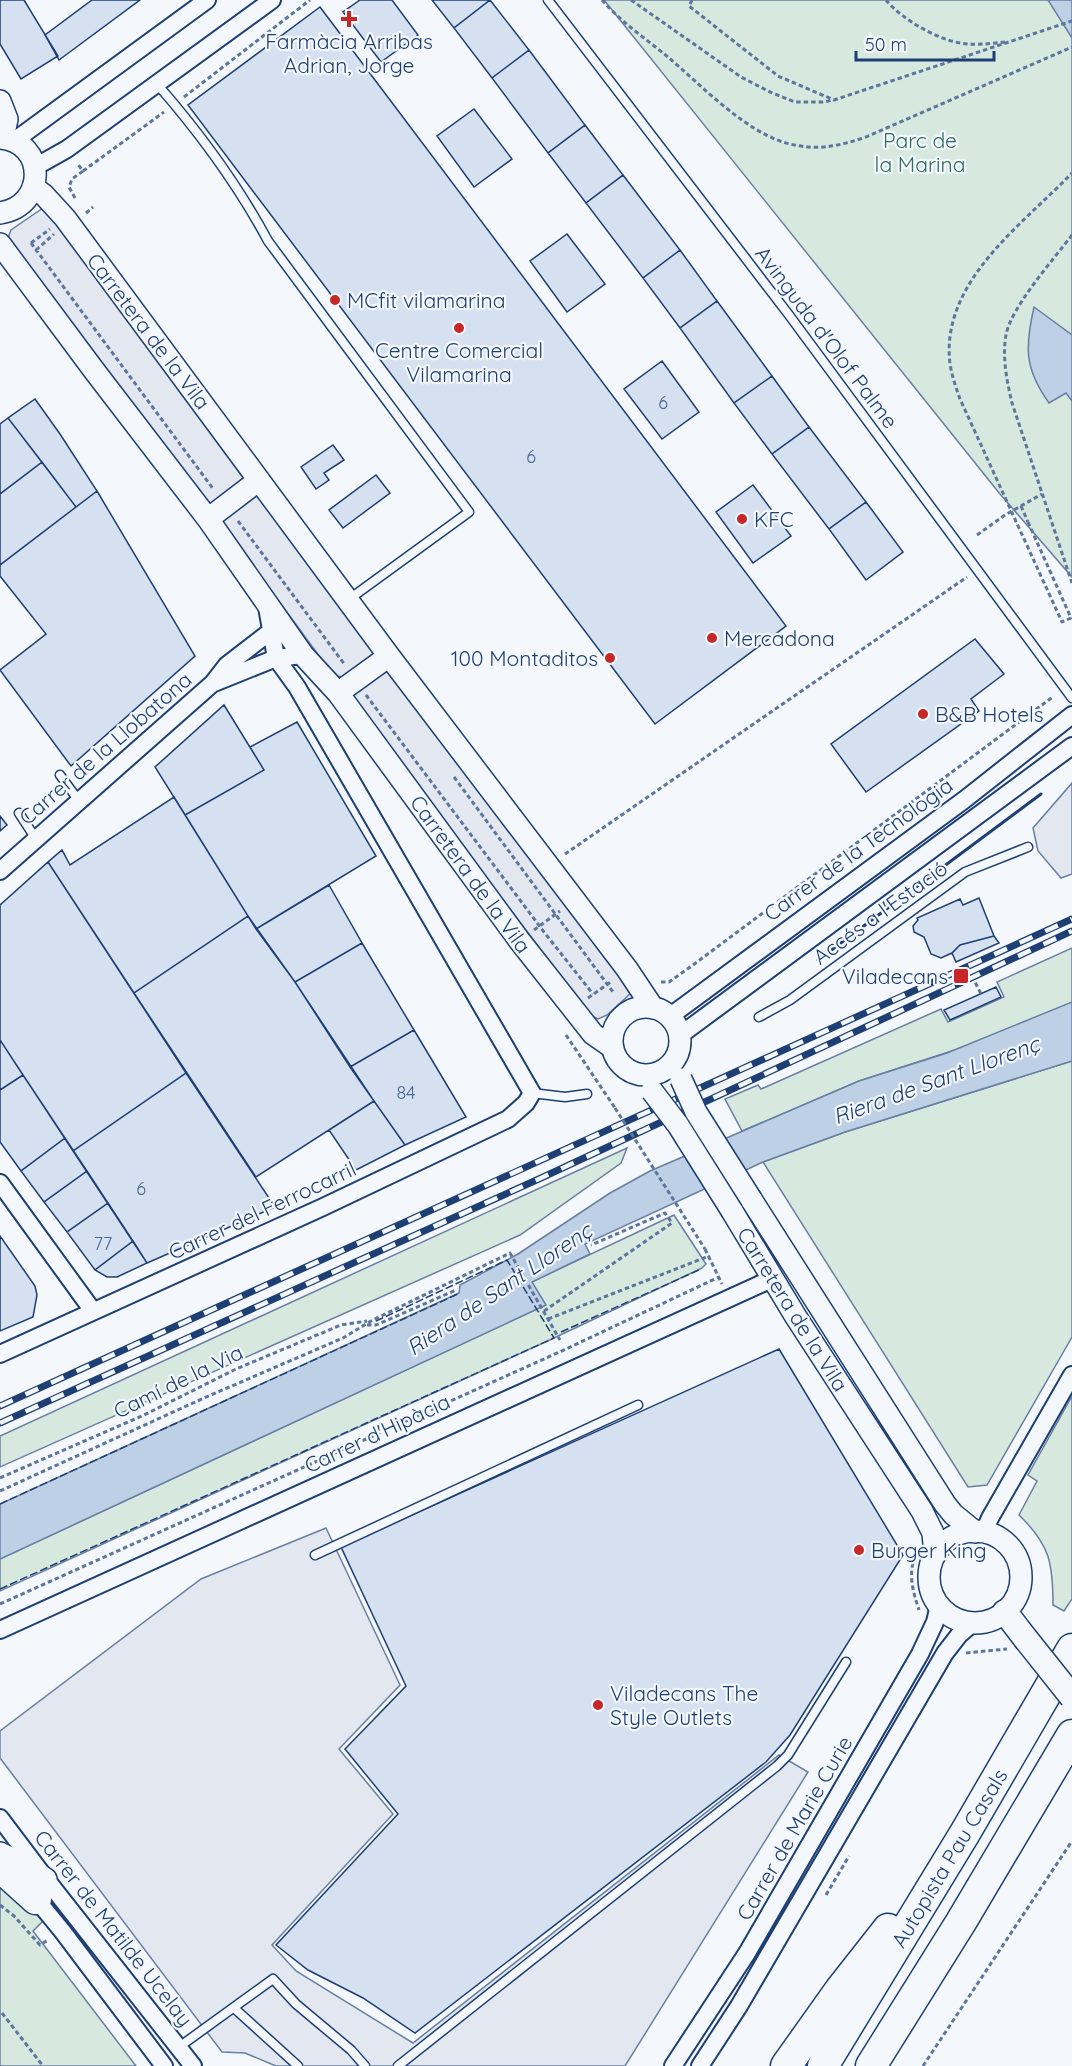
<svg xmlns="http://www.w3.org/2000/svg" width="1072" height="2066" viewBox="0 0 1072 2066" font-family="Quicksand,sans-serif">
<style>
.green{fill:#d7e8df;stroke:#687fa3;stroke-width:1.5}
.parking{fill:#e3e8f0;stroke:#687fa3;stroke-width:1.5}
.water{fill:#bed0e5;stroke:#687fa3;stroke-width:1.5}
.building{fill:#d5e0f0;stroke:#1d3f73;stroke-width:1.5}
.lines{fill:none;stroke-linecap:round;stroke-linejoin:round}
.service-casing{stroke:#1d3f73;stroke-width:11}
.minor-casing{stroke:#1d3f73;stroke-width:20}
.tertiary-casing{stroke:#1d3f73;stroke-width:24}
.secondary-casing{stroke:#1d3f73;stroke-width:27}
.motorway-casing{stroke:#1d3f73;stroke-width:33}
.path{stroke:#5e769c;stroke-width:3;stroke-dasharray:4.5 3;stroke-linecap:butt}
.service{stroke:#f4f7fb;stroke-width:8}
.minor{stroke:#f4f7fb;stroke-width:16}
.tertiary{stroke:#f4f7fb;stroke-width:21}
.secondary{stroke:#f4f7fb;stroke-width:24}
.motorway{stroke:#f4f7fb;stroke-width:30}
.rail-casing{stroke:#1d3f73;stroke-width:7}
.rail{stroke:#f4f7fb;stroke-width:4.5;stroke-dasharray:14;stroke-linecap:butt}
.tertiary-bridge-casing{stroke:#1d3f73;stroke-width:24;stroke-linecap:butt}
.secondary-bridge-casing{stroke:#1d3f73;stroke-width:27;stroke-linecap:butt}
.path-bridge{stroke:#5e769c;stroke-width:3;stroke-dasharray:4.5 3;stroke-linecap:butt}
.tertiary-bridge{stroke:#f4f7fb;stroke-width:21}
.secondary-bridge{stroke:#f4f7fb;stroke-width:24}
.fence{stroke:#1d3f73;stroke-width:1.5;stroke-dasharray:8 3;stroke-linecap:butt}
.wall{stroke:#1d3f73;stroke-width:3}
.poi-dot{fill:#c62828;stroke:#f4f7fb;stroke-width:2}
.labels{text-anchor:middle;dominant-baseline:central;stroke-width:4.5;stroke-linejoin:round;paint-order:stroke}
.number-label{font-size:18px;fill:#4b6792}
.poi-label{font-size:21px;fill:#1d3f73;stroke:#f4f7fb;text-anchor:start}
.park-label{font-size:21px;fill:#2c6c60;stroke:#f4f7fb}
.street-label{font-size:21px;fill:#1d3f73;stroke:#f4f7fb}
.water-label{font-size:22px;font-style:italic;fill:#1d3f73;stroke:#f4f7fb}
</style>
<rect width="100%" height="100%" fill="#f4f7fb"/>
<path class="green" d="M604,0h468v577l-72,-83z
M1072,948v64l-213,69 -117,50 -17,-32 33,-14 3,4 180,-80 7,13 56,-25 -7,-15z
M1072,1061v276l-85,148 -19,2 -205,-325 82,-30z
M627,1148l-6,15 -101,72 -520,232v-31z
M674,1215l32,49 -4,4 -148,70 -554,253v-32l537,-250 -14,-23z
M1072,1396v203l-8,12 -11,-6c0,-42 -3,-60 -34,-90l18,-34 -9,-6z
M0,1881l18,13 25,27 -10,10 103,135h-136z"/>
<path class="parking" d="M43,208l6,2 196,265 -2,6 -30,22 -6,1 -5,-5 -194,-261 3,-8z
M256,496l7,1 115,154 -4,5 -32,21 -9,-2 -109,-149 -1,-6z
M384,669l8,2 225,300 14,22 -24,22 -9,4 -8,-4 -237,-314 -1,-4 3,-5z
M1072,783v91l-11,4 -23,-27 -5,-23z
M326,1528l74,157 -61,64 54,65 -121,131 24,26 117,72 366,-288 29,17 -183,294h-349l-31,-13 -23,-1 -222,-294v-27l201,-152z"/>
<path class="water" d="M1048,0h24v38z
M1034,307l38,28v66l-6,-8 -17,10c-25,-35 -24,-56 -15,-96z
M1072,1002v59l-227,71 -82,30 -178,82 5,10 -58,28 14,23 -546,254v-55l459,-211 1,-8 58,-31 92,-61 40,-22 209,-90 88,-28z"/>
<path class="building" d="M0,0h24l34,56 -37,23 -21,-35z
M92,0h48l-81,60 -14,-25z
M360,0h32l26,35 -37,27 -38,-50z
M432,0h58l-36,28z
M490,0l39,50 -37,28 -38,-50z
M320,7l466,619 -131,98 -467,-619z
M529,50l56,75 -37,28 -56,-75z
M474,109l38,50 -38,28 -37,-51z
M585,125l38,50 -37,28 -38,-50z
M623,175l57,75 -37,28 -57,-75z
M567,234l38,50 -38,28 -37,-51z
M680,250l37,51 -37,27 -37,-50z
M717,301l55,75 -38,27 -54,-75z
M662,361l37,51 -37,27 -38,-50z
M772,376l37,51 -37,27 -38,-51z
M35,399l25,35 37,57 -21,16 -68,-89z
M8,418l34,44 -42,32v-70z
M809,427l57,75 -37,27 -57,-75z
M333,445l11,15 -20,13 5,7 -13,9 -15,-22z
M42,462l34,45 -76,58v-71z
M376,475l14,18 -47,35 -14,-18z
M753,485l38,51 -38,27 -37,-51z
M97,491l98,165 -124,110 -71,-96 46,-36 -46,-58v-11z
M866,502l37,50 -37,28 -37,-51z
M975,639l29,35 -33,25 8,12 -113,81 -35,-48z
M224,705l40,65 -79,45 -30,-48z
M297,722l79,134 -120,73 -71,-114 79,-45 -14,-23z
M174,797l74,119 -114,77 -86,-131 14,-12 8,15z
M0,816l7,9 -7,6z
M48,862l138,211 -113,78 -73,-111v-135z
M329,885l33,58 -67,39 -39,-53z
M979,898l15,38 -34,9 -8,8 -11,5 -10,-4 -7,-17 -10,-5 -1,-6 5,-6 -1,-2 43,-19 3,6z
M248,916l47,66 79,119 -118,76 -122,-184z
M994,936l5,7 -43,19 -4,-9 8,-8z
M362,943l52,87 -64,37 -55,-85z
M996,987l5,10 -51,23 -6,-10z
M414,1030l52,87 -61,28 -55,-78z
M0,1040l23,35 -23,15z
M186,1073l89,134 -128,56 -74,-112z
M23,1075l42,63 -44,33 -21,-29v-52z
M374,1101l31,44 -49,25 -27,-40z
M65,1138l22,33 -43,31 -23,-31z
M87,1171l21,32 -41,29 -23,-30z
M108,1203l25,38 -38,29 -28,-38z
M0,1236l35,50 2,9 -4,22 -33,14z
M133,1241l14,22 -30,14h-10l-12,-7z
M779,1349l124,206 -113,180 -24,27 -351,271 -52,-35 -55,-28 -32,-25 122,-131 -53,-65 61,-63 -65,-139z"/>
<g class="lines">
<defs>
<path id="service" d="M548,0l241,315 283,383
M157,84c42,48 81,101 111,157l201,271 -121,88
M60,775l19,26
M19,813l17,26
M759,1017l31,-17 175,-128 63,-25
M532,1093l33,4 22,-3
M315,1555l323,-150
M234,2008l64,58
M179,2047l94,-68 23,25 55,46 14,16
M398,2066l379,-300 11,-11 58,-93"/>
<path id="minor" d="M14,141l193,-141
M35,167l32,-18 205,-149
M214,683l62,-25 27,-3
M0,871l213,-188 14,-18 44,-34
M669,1017l295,-217 108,-85
M679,1036l393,-290
M0,1183l93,128
M0,1354l323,-147 185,-88 18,-16 6,-10 -235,-406 -21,-29 -9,-51
M984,1532l6,-14 82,-143
M0,1630l774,-352
M0,1818l46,61 147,187
M36,1899l27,33 101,134
M673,2066l74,-113 173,-299 15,-32 4,-17
M700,2066l39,-60 206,-353 14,-18 14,-12"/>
<path id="tertiary" d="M0,101l7,18 -4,19
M0,138c47,4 47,68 0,75
M33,187l11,8 21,23 324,438 238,313 26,39
M0,244l93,125 115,150 95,136 35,38 181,247 74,94 20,14
M208,519l51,-39
M338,693l51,-37
M612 1041a34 34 0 1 1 68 0a34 34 0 1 1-68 0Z
M751,1199l194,305 8,10 22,18
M732,1211l64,106 126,194 11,22 2,22
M929 1577a46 46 0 1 1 92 0a46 46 0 1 1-92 0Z
M0,1853l23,11 23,15"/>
<path id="secondary" d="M1005,1612l20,26"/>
<path id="motorway" d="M0,1869l5,2 31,28
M786,2066l54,-76 48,-61
M823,2066l142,-233 107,-184
M871,2066l90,-144 111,-187"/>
</defs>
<use href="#service" class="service-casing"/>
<use href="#minor" class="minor-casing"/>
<use href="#tertiary" class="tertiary-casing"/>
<use href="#secondary" class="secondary-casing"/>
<use href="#motorway" class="motorway-casing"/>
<path class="path" d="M602,0c19,22 44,39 66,57 33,28 79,77 122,87 28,7 49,2 76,-7l206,-90
M631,0l110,77 29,15 25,10h28l11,-2 238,-79
M692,0l-3,6 89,70 56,24
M886,0c16,20 57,43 82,44 13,1 26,-1 38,-2
M184,97l126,-97
M83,171l81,-59
M75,198l-6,-11 3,-8 11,-8 -6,-8
M86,213l7,-6
M1072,235c-18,24 -61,72 -66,100 -4,22 1,47 6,68l60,180
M31,243l183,247
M31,243l19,-14
M36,250l18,-16
M1021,506l7,16
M238,521l107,144
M977,535l28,-20 37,-21
M366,695l178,237 49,62
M454,777l159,215
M565,854l402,-277
M534,930l26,-19
M972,976l9,18
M661,982h8l24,-17 361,-269
M588,998l24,-17
M566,1035l49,73
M705,1249l17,35
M544,1311l128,-88 -7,-10 -74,32
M548,1319l161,-63
M367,1325h9l80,-35
M0,1478l144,-63 92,-46 105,-44 26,-4
M0,1491l204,-93 139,-60 28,-17 139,-68 50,87
M915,1556c-7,19 -2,36 4,54
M0,1604l566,-255 153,-72
M966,1653l41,-4
M826,1895l23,-39
M0,1905l14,11 26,29 8,-5
M2,2013l41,53
M923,2066l149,-225"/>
<use href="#service" class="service"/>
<use href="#minor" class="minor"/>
<use href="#tertiary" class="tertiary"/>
<use href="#secondary" class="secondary"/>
<use href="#motorway" class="motorway"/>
<defs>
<path id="rail" d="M0,1406l1072,-487
M0,1423l541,-245 531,-247"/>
</defs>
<use href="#rail" class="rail-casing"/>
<use href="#rail" class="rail"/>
<defs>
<path id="tertiary-bridge" d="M681,1079l15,33 55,87
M652,1091l26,34 54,86"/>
<path id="secondary-bridge" d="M1025,1638l47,59"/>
</defs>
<use href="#tertiary-bridge" class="tertiary-bridge-casing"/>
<use href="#secondary-bridge" class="secondary-bridge-casing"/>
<path class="path-bridge" d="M1028,522l43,96 -9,4 -102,-223c-4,-11 -8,-23 -10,-35 -10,-82 72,-139 122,-191
M615,1108l90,141"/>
<use href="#tertiary-bridge" class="tertiary-bridge"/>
<use href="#secondary-bridge" class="secondary-bridge"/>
<path class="fence" d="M561,1332l140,-63
M0,1504l460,-211
M0,1589l554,-251 -47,-78 -133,62"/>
<path class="wall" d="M818,960l223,-166"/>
</g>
<g class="poi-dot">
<path d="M346 10h6v6h6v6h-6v6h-6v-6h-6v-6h6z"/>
<circle cx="335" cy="300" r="6"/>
<circle cx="459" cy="328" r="6"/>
<circle cx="742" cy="519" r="6"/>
<circle cx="712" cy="638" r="6"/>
<circle cx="610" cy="658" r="6"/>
<circle cx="923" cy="714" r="6"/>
<rect x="953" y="968" width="16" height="16" rx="3"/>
<circle cx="859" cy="1550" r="6"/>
<circle cx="598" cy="1705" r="6"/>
</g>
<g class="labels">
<g class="number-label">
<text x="663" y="402">6</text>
<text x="531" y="456">6</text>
<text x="406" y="1092">84</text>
<text x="141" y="1188">6</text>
<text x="103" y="1243">77</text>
</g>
<g class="poi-label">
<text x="349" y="41" text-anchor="middle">Farmàcia Arribas<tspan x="349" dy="24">Adrian, Jorge</tspan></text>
<text x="347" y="300">MCfit vilamarina</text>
<text x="459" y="350" text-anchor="middle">Centre Comercial<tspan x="459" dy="24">Vilamarina</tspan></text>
<text x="754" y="519">KFC</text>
<text x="724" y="638">Mercadona</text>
<text x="598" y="658" text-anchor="end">100 Montaditos</text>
<text x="935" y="714">B&amp;B Hotels</text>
<text x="948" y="976" text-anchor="end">Viladecans</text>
<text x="871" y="1550">Burger King</text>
<text x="610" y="1693">Viladecans The<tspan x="610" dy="24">Style Outlets</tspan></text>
</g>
<g class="park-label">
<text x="920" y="140">Parc de<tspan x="920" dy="24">la Marina</tspan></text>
</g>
<g class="street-label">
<text transform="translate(149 331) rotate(53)">Carretera de la Vila</text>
<text transform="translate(827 337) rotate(53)">Avinguda d'Olof Palme</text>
<text transform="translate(105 748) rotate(-41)">Carrer de la Llobatona</text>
<text transform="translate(858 849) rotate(-36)">Carrer de la Tecnologia</text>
<text transform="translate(471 874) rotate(54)">Carretera de la Vila</text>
<text transform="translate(880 912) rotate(-36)">Accés a l'Estació</text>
<text transform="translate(262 1210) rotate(-25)">Carrer del Ferrocarril</text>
<text transform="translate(793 1309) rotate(58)">Carretera de la Vila</text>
<text transform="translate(178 1381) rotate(-26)">Camí de la Via</text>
<text transform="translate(377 1433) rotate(-25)">Carrer d'Hipàcia</text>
<text transform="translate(794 1828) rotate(-60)">Carrer de Marie Curie</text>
<text transform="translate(949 1858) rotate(-59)">Autopista Pau Casals</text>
<text transform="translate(114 1928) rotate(52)">Carrer de Matilde Ucelay</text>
</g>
<g class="water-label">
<text transform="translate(936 1080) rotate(-20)">Riera de Sant Llorenç</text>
<text transform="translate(499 1289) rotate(-34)">Riera de Sant Llorenç</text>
</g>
</g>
<path d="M856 51v9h138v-9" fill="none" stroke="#1d3f73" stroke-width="3"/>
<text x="865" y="51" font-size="18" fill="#1d3f73" stroke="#f4f7fb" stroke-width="4.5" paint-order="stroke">50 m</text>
</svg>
